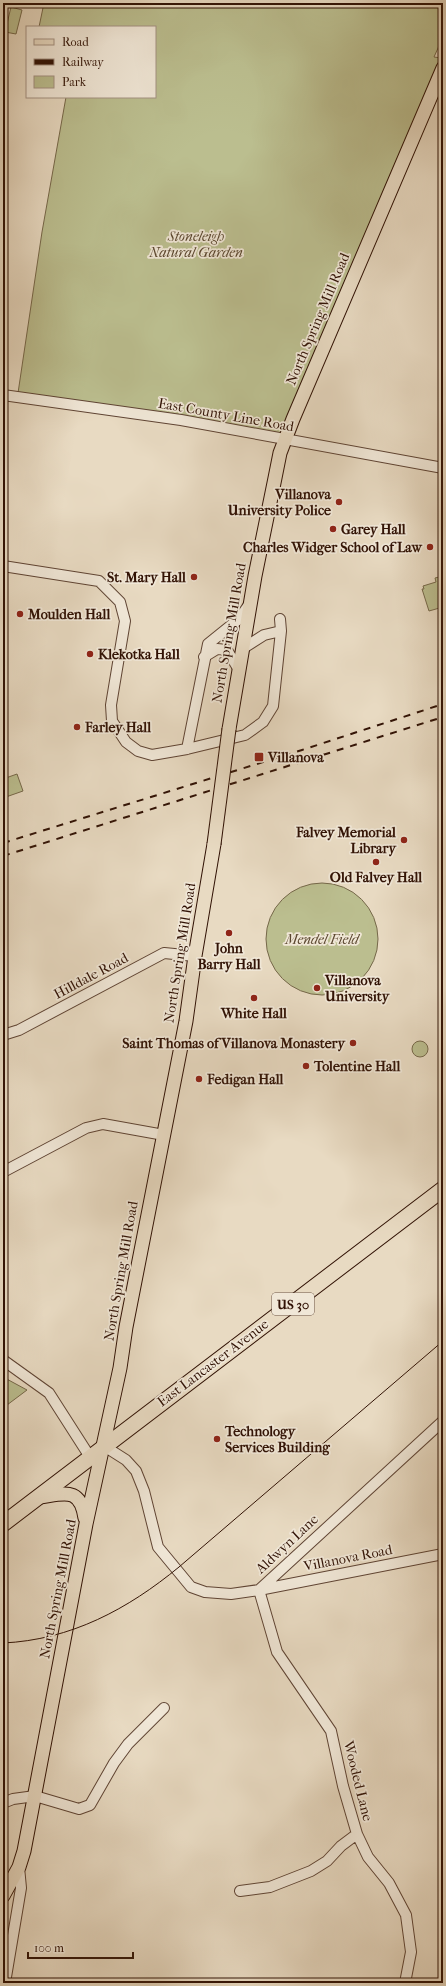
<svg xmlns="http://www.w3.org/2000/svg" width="446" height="1986" viewBox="0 0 446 1986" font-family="'IM FELL French Canon',serif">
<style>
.green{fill:#bbbe8f;stroke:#76684a}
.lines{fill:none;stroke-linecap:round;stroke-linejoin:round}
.minor-casing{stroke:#5f4434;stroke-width:12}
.major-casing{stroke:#311205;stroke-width:15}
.highway-casing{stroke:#311205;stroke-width:17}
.minor{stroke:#f0e7d7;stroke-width:10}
.major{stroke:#e8dac2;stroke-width:13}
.highway{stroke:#e8dac2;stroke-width:15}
.tram{stroke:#311205;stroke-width:1}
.rail{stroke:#311205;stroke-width:2;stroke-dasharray:7 7;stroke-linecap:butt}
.major-bridge-casing{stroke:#311205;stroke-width:15;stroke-linecap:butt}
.major-bridge{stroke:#e8dac2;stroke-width:13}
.poi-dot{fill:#8f2418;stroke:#f0e7d7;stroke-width:1.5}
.labels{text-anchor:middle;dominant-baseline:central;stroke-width:3.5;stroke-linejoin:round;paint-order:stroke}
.shield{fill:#f0e7d7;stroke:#6a5244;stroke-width:1}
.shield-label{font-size:13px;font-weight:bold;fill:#311205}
.park-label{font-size:14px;font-style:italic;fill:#5a462e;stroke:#f0e7d7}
.street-label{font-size:14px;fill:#311205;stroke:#f0e7d7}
.poi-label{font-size:14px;font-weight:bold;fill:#311205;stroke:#f0e7d7;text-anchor:start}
</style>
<rect width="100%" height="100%" fill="#e8dac2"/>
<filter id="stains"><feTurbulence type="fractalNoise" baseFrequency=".005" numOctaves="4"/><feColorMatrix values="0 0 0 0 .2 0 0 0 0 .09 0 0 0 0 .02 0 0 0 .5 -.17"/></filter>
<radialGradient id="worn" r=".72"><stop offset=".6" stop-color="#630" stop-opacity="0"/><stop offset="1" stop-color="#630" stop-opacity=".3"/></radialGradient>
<path class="green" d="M44,3h315l4,2 9,-2h71v34l-9,20 7,1 -159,375 -63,-8 -201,-32 24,-161 24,-135h89v-70h-116z
M11,7l11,3 -6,24 -11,-2z
M443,576v31l-14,4 -7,-22h2l-1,-3 13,-4 -1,-4z
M17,774l6,17 -20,7v-19z
M266 939a56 56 0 1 1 112 0a56 56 0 1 1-112 0Z
M412 1049a8 8 0 1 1 16 0a8 8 0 1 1-16 0Z
M3,1377l24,13 -24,18z"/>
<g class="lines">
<defs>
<path id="minor" d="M3,395l178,25 262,48
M3,566l96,15 21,21 5,19 -14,84 1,16 14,21 12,9 14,4 35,-6 58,-14 18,-13 10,-16 8,-75 -1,-12
M242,649l22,-14 17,-4
M204,657l13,-8 10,1 12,20
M187,749l21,-105 31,-25 9,-13
M3,1035l16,-5 145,-77 31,3
M3,1172l83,-44 17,-4 61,11
M3,1360l46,33 41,64
M104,1446l22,14 10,11 8,20 14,56 33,40 14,5 26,2 28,-4 184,-36
M259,1590l18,62 54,79 12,55 14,48 11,23 21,26 17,32 5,37 -6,31
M259,1590l184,-169
M3,1803l10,-4 22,-3 44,13 11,-4 24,-42 14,-19 36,-36
M240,1891l30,-4 41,-16 16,-10 14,-15 16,-12
M5,1983l16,-95 -2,-21"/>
<path id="major" d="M229,729l26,-153 20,-98 5,-25 13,-34 150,-351
M39,1497c25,-3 41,-11 46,21
M3,1896l16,-29 5,-16 62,-327 34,-156 6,-41 60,-306 9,-65 19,-112"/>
<path id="highway" d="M3,1524l440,-335"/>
</defs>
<use href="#minor" class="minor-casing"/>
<use href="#major" class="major-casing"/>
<use href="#highway" class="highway-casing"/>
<use href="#minor" class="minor"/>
<use href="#major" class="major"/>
<use href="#highway" class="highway"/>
<path class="tram" d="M3,1643c68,-3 125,-34 176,-76l264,-226"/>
<path class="rail" d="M3,843l299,-93 141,-46
M3,856l440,-139"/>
<defs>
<path id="major-bridge" d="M214,844l15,-115"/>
</defs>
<use href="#major-bridge" class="major-bridge-casing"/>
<use href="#major-bridge" class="major-bridge"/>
</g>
<g class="poi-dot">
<circle cx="339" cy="502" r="4"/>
<circle cx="333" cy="529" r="4"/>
<circle cx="430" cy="547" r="4"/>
<circle cx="194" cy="577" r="4"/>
<circle cx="20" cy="614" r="4"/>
<circle cx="90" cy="654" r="4"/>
<circle cx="77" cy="727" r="4"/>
<rect x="254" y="752" width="10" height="10" rx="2"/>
<circle cx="404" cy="840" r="4"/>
<circle cx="376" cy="862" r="4"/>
<circle cx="229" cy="933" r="4"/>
<circle cx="317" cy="988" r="4"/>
<circle cx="254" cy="998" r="4"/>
<circle cx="353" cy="1043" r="4"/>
<circle cx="306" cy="1066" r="4"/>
<circle cx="199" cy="1079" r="4"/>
<circle cx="217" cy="1439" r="4"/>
</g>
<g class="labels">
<rect class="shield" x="272" y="1293" width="42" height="22" rx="3"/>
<g class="shield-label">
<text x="293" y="1304">US 30</text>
</g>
<g class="park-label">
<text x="196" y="236">Stoneleigh<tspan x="196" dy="16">Natural Garden</tspan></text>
<text x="322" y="939">Mendel Field</text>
</g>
<g class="street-label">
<text transform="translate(318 319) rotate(-67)">North Spring Mill Road</text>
<text transform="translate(226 415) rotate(10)">East County Line Road</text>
<text transform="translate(229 633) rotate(-80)">North Spring Mill Road</text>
<text transform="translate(180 953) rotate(-81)">North Spring Mill Road</text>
<text transform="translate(91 976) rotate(-28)">Hilldale Road</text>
<text transform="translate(121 1271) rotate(-80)">North Spring Mill Road</text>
<text transform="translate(213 1363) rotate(-37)">East Lancaster Avenue</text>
<text transform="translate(287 1544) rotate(-43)">Aldwyn Lane</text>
<text transform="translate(348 1558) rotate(-11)">Villanova Road</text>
<text transform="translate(58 1589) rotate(-79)">North Spring Mill Road</text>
<text transform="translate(358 1781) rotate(76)">Wooded Lane</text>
</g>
<g class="poi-label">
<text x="331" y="494" text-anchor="end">Villanova<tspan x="331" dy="16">University Police</tspan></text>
<text x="341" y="529">Garey Hall</text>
<text x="422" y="547" text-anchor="end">Charles Widger School of Law</text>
<text x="186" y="577" text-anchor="end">St. Mary Hall</text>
<text x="28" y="614">Moulden Hall</text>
<text x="98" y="654">Klekotka Hall</text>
<text x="85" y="727">Farley Hall</text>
<text x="268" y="757">Villanova</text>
<text x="396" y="832" text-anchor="end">Falvey Memorial<tspan x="396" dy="16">Library</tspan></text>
<text x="376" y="877" text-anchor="middle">Old Falvey Hall</text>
<text x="229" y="948" text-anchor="middle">John<tspan x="229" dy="16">Barry Hall</tspan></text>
<text x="325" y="980">Villanova<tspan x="325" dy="16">University</tspan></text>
<text x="254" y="1013" text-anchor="middle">White Hall</text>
<text x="345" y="1043" text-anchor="end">Saint Thomas of Villanova Monastery</text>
<text x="314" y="1066">Tolentine Hall</text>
<text x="207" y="1079">Fedigan Hall</text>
<text x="225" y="1431">Technology<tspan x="225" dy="16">Services Building</tspan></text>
</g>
</g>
<rect width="446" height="1986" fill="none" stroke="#e8dac2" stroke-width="16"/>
<rect x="4" y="4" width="438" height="1978" fill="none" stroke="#311205" stroke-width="2"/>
<rect x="8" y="8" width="430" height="1970" fill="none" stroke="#311205"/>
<rect x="26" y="26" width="130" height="72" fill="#f0e7d7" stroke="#a49283"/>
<rect x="34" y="39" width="20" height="6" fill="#e8dac2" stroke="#a49283"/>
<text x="62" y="46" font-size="12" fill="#311205">Road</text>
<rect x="34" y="59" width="20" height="6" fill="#311205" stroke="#a49283"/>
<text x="62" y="66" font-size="12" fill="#311205">Railway</text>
<rect x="34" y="76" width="20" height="12" fill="#bbbe8f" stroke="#a49283"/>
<text x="62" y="86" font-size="12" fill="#311205">Park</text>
<path d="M28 1952v6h105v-6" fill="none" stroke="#311205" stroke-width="2"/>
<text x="34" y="1952" font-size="12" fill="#311205" stroke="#f0e7d7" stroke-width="3" paint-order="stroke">100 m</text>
<rect width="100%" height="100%" filter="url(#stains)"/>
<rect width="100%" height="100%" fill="url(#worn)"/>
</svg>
